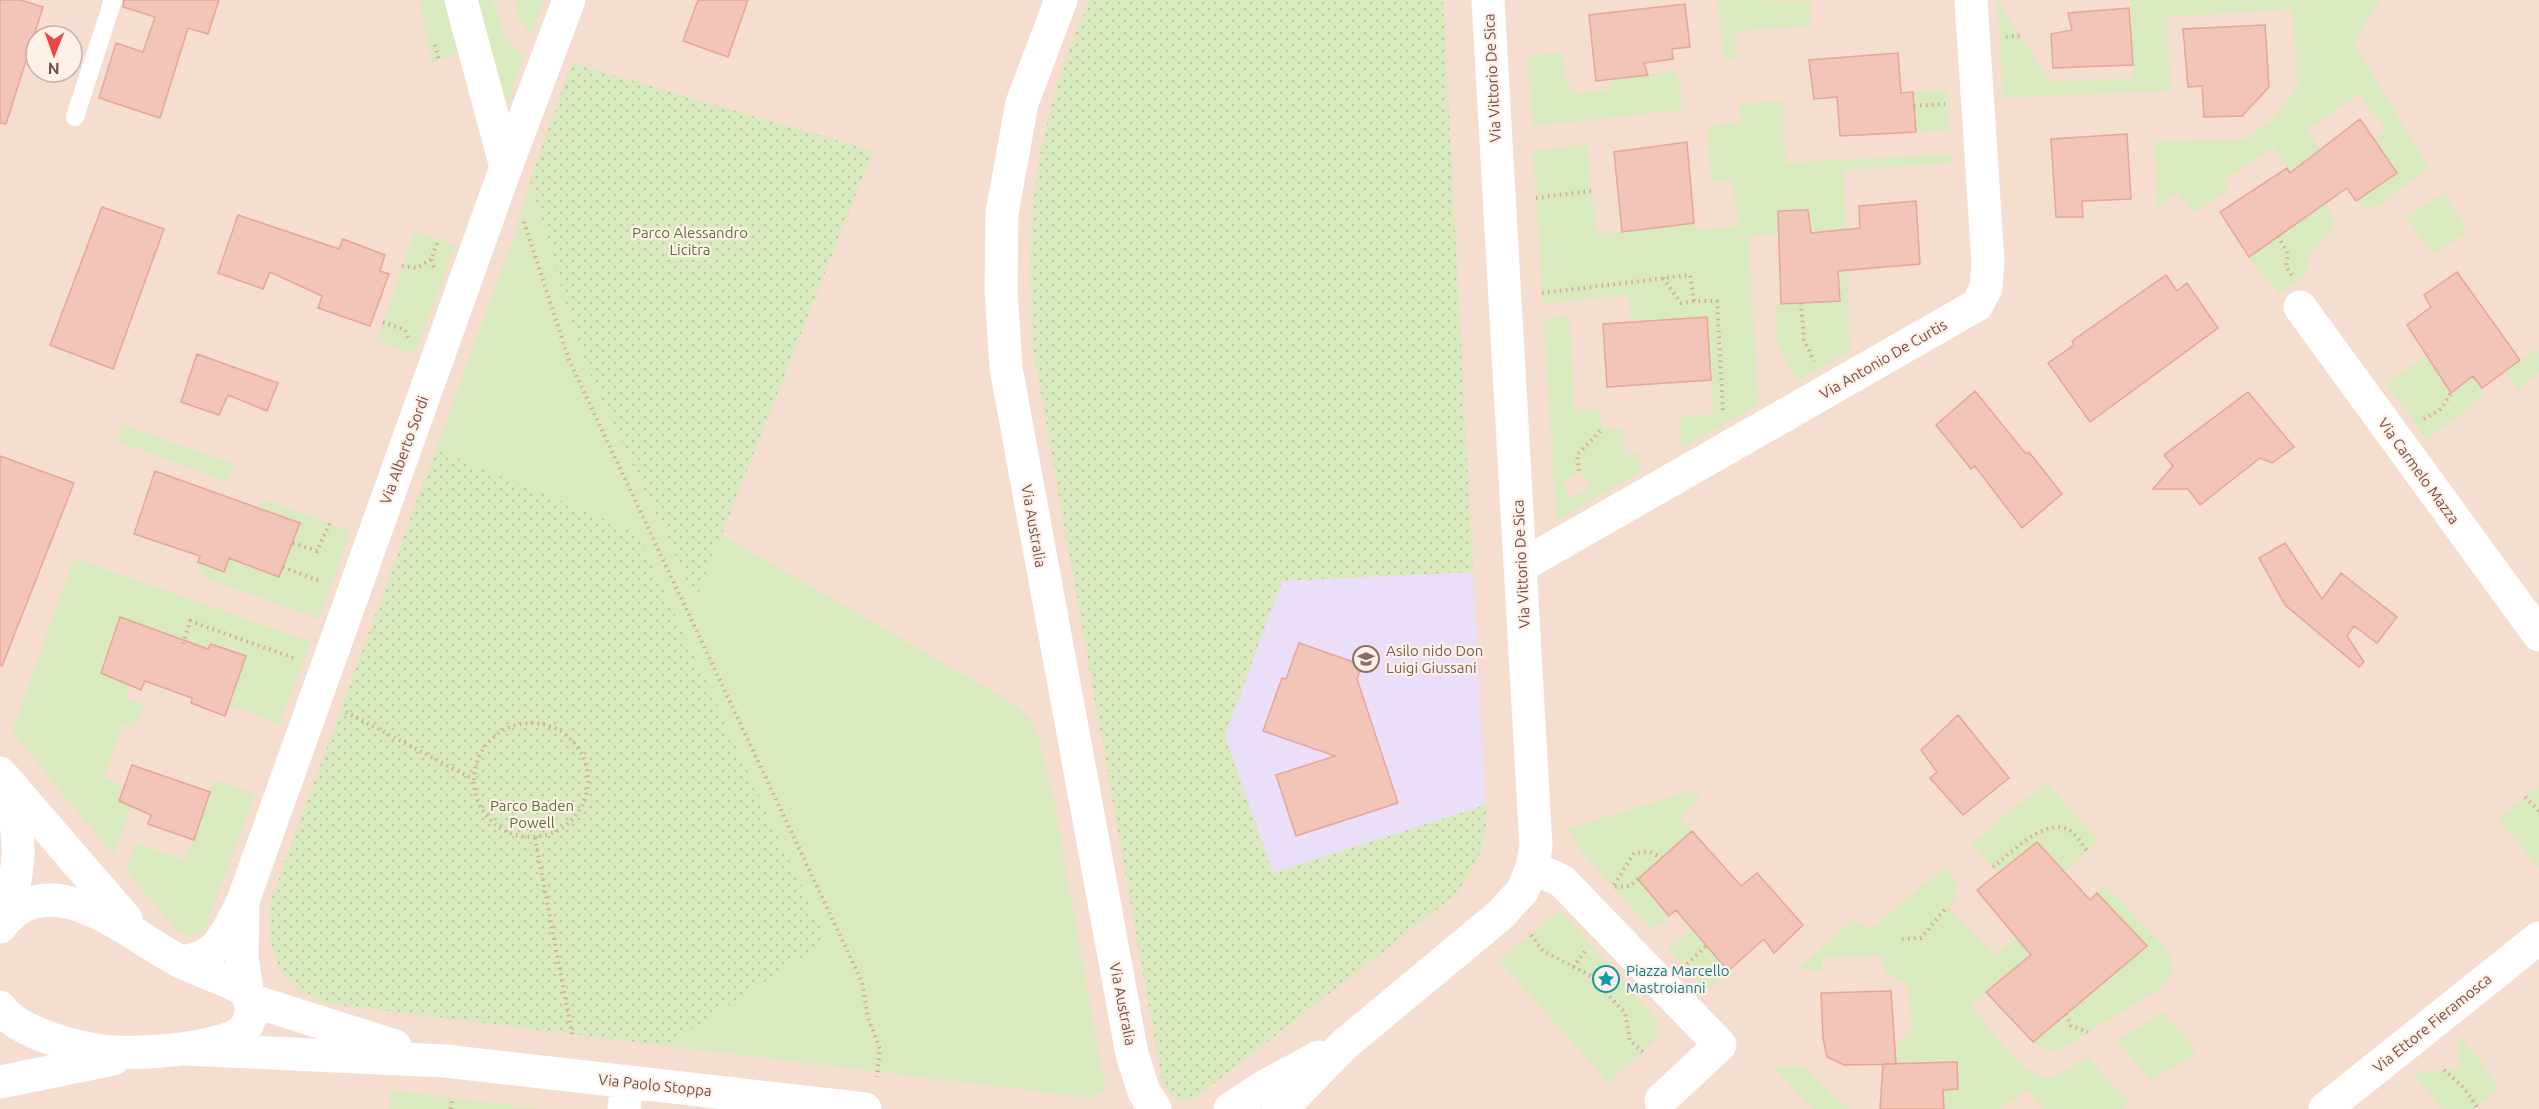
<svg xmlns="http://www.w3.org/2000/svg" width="2539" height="1109" viewBox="0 0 2539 1109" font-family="Ubuntu,sans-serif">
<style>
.residential{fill:#f5ddcf;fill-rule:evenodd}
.education{fill:#eadef9}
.green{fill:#d9eabf;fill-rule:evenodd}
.park{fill:url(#park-dots)}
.building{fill:#f3c4b8;stroke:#e6a698;stroke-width:1.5}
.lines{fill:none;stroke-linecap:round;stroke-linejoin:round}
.path{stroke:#d7a79b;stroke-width:4;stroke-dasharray:1.5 4.5;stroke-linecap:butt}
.service{stroke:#fff;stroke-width:18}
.minor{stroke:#fff;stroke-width:33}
.secondary{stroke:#fff;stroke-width:33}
.labels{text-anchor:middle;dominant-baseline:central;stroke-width:4.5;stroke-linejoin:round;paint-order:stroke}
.street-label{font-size:15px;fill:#744f47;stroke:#fff1e8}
.park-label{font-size:15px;fill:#58753c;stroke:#fff1e8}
.education-label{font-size:15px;fill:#785e54;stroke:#fff1e8;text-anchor:start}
.culture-label{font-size:15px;fill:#0d838f;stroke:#fff1e8;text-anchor:start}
</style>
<defs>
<pattern id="park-dots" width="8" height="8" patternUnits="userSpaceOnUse" patternTransform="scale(1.5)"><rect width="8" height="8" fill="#d9eabf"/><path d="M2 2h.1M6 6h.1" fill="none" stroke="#becaa6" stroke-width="1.8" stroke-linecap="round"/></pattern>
</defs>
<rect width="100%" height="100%" fill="#fdede1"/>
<path class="residential" d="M0,0h2539v1109h-2539zM36,36h36v36h-36z"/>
<path class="education" d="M1473,572l13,233 -213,68 -48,-137 57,-155z"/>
<path class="green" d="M419,0h29l11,53 -27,9z
M477,0h16l13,40 18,16 -17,47z
M515,0h29l-12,35 -14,-16z
M1718,0l92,2 1,24 -76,5 2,27 -13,2z
M1997,0l53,82 83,-3 -3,-79h250l-26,43 75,125 -51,38 -10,4 -12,-9 41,-28 -23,-34 12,-9 -27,-36 -52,36 35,50 -21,15 14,26c-6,26 -28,17 -29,53l-27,20 -30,-37 65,-47 -40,-64 -51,35 5,9 -34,23 -17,-21 -20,15 -2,-66 91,-1 26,-20 26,-34 -6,-77 -125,8 4,74 -168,7z
M1561,52l5,31 10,10 35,-3 -1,-10 67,-9 5,39 -150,16 -4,-69z
M1948,90l2,40 -34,2 -3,-40z
M1782,101l4,62 166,-9v9l-109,7 7,181 -53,30 -20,-38 -2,-38 65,-4 -5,-70 -24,2 -4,-23 -28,1v23l-31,2 11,168 -78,45 -2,-31 34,-4 -6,-97 -75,6 -4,-28 -85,9 -10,-153 53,-7 11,90 97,-11 2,7 43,-4 -7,-46 -20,2 -5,-56 34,-3 -1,-19z
M530,180l52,177 114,242 26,-64 294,170 15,14 9,24 13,53 52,293 -13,9 -425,-52 160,-105 -190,-408 -201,-84 77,-210z
M2444,192l24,40 -35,22 -27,-36z
M415,231l40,14 -40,110 -38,-15z
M1569,315l5,95 26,-1 2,20 21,-1 2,27 13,-2 3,19 -85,49 -12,-202zM1579,472l12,14 -21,13 -8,-16z
M2538,347l1,26 -22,18 -11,-20z
M2427,355l24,38 22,-17 9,12 -3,12 -52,40 -41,-57z
M123,425l111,39 -7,18 -110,-41z
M263,499l88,32 -32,88 -115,-41 -6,-16 26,10 5,-14 50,19 21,-54 -40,-14z
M74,558l237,84 -31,82 -51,-19 17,-49 -35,-12 -5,11 -14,-5 -26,-16 -46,-17 -19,56 29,12 -4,13 18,6 -8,24 -13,-5 -18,55 19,9 -5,14 12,6 -17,49 -102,-124z
M215,780l40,14 -49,132 -14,11 -14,-5 -52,-62 9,-27 50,17z
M2046,782l53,59 -35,31 -27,-30 -38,31 -28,-29z
M2539,785v83l-41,-48z
M1693,790l7,8 -20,19 12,14 -54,48 31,37 -17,14 -73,-81 -11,-20z
M1945,867l14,17 -6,7 6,7 -12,9 49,49 26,-25 16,18 -67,57c16,18 55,76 80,71 12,-2 26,-15 36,-21l43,48 -7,5h-80l-16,-20 -27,20h-56l-1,-19 15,-2 -1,-26 -61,2 -1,-17 17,-17 -5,-45 -23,-13 -1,-16 -61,2v13l-24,-2 56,-50 16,11z
M2107,886l62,66 3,22 -13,15 -101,62h-13l-12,-9 113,-96 -49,-53z
M1561,910l97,111 -2,19 -47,43 -110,-123z
M1703,919l8,11 -11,9 28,32 -22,20 -38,-42z
M2163,1012l34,40 -45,29 -35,-40z
M2459,1034l41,54 -26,21h-32l-29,-35 45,-6z
M1802,1066l46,43h-36l-38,-42z
M391,1090l147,19h-148z"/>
<path class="park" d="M1089,0h354l30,572 -191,9 -57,155 48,137 213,-68c2,38 -9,63 -33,92l-260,203 -17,-1 -14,-17 -129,-734c-2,-43 -4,-85 -1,-128 5,-76 27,-150 57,-220z
M572,63l301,88 -177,449 -114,-243 -52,-177z
M436,449l201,84 190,408 -160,105 -341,-43c-9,-5 -22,-9 -30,-16 -26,-24 -29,-51 -26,-84z"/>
<path class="building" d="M0,0h21l22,7 -37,117 -6,-1z
M124,0h95l-11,34 -20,-6 -28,90 -61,-20 17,-55 27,9 12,-35 -32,-10z
M698,0h50l-20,57 -45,-16z
M1685,4l5,43 -18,2 1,10 -29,4 4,12 -52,6 -7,-66z
M2129,8l4,57 -80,3 -2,-34 21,-4 -4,-17z
M2265,25l4,62 -27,29 -38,1 -2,-31 -14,1 -5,-58z
M1898,53l3,40 12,-1 3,40 -76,4 -3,-39 -23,2 -5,-39z
M2360,119l37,54 -41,28 -9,-13 -98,69 -29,-45 67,-44 3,5z
M2127,134l4,65 -49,2 1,16h-27l-5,-78z
M1687,142l7,81 -72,9 -8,-80z
M1916,201l4,63 -82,7 2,30 -59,3 -3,-93 30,-1 3,23 49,-5 -1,-22z
M102,207l62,22 -51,140 -63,-24z
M238,215l101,34 4,-10 42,16 -5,16 9,3 -19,52 -52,-18 4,-12 -52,-24 -7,17 -45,-16z
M2457,272l63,88 -38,28 -9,-12 -22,17 -44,-68 24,-18 -7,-12z
M2166,275l11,16 10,-8 31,45 -128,94 -42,-59 26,-18 -2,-4z
M1707,317l4,63 -104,7 -4,-63z
M197,354l81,29 -11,28 -39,-16 -9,20 -38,-13z
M1975,391l51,63 3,-2 33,42 -40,34 -47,-62 -4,3 -35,-44z
M2248,392l46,55 -22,16 -12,-5 -60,47 -12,-16h-35l20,-23 -9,-11z
M0,456l74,27 -72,183 -2,-1z
M155,471l145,52 -21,54 -50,-19 -5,14 -26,-10 2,-6 -66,-22z
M2285,543l37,56 19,-26 56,44 -20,26 -23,-17 -7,10 17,26 -5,5 -74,-62 -26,-47z
M120,617l88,32 3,-5 35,12 -21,60 -34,-13 1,-5 -47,-17 -4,9 -40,-17z
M1299,643l63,22 -5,14 41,124 -102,33 -20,-61 59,-19 -72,-25 19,-53 4,1z
M1958,715l51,63 -46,37 -33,-37 7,-6 -16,-22z
M132,765l78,27 -16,48 -46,-16 3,-9 -32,-14z
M1692,831l49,55 16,-13 46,52 -29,28 -10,-14 -36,32 -52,-61 -7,6 -31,-37z
M2037,842l53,58 7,-7 50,53 -114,96 -47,-50 45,-37 -54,-65z
M1891,991l5,73 -52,1 -17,-8 -4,-19 -2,-45z
M1957,1062l1,27 -15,1 1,19h-64l3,-45z"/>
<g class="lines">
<path class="path" d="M2006,37l14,-1
M435,45l4,15
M1914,106l31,-2
M1536,198l55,-7
M524,222l45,138 293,622 6,36 12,31 -3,28
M2278,236l10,18 -2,12 6,10
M402,266l15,2 14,-9
M434,267l-3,-8 8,-20
M1663,278l18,25 13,-2
M1542,293l148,-18 4,26h23l6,110
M1801,303l3,37 10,21
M383,322l22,8 4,9
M2424,419l17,-10 10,-16
M1579,471l-2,-16 25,-26
M293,543l24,8 13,-28
M283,567l39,15
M183,644l7,-23 104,37
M346,712l127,67
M474 780a57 57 0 1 1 114 0a57 57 0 1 1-114 0Z
M2525,797l14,14
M535,838l37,196
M1993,867c18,-14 52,-50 76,-37 7,4 13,14 18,21
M1638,879l-8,7 -17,1 21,-34 16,-1 12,6
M1531,935l12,16 48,25 34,37 5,28 13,11
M1902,939l19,-1 26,-31
M1687,964l19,-18
M1573,967l12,-16
M2066,1014l5,12 17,6
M2444,1070l20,18 13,19
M451,1109l1,-11"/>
<path class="service" d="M75,117l38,-117"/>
<path class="minor" d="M461,0l45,167
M1061,0l-39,103 -20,110 -1,77 5,78 126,686 12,38 11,17
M2300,307l239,328
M1521,566l456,-261 9,-17 2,-26 -17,-262
M0,773l126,146
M1532,867l30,14 158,164 -59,55
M243,909l-1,48 6,39
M3,923c18,-51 21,-86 3,-138
M0,927c48,-65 126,5 174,31 21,12 45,18 67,30 7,6 11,14 10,24 -1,8 -4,15 -10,20 -23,18 -109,23 -138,19 -30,-4 -87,-19 -103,-44
M181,962c40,-5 45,-29 62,-61l263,-734 63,-167
M250,1000l145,46
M185,1049l260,12 420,48
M0,1082l113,-23
M624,1109l3,-27
M1230,1109l35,-23 54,-29
M1278,1109l15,-12 52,-53 154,-128 24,-26 9,-23 4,-20 -48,-847"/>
<path class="secondary" d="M2325,1109l214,-171"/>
</g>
<defs>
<symbol id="school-ring" viewBox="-11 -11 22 22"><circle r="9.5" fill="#fff1e8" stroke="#8d6e63" stroke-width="1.5"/><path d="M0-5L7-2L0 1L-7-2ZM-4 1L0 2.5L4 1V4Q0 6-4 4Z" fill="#8d6e63"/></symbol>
<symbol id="sight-ring" viewBox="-11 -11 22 22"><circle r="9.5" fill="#fff1e8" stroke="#0f9aa8" stroke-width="1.5"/><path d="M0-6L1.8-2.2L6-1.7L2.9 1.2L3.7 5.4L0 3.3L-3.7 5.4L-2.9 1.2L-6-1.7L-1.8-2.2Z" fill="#0f9aa8"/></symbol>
</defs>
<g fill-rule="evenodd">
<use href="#school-ring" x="1351" y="644" width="30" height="30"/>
<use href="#sight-ring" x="1591" y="964" width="30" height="30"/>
</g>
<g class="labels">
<g class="street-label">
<text transform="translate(1492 78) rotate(-93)">Via Vittorio De Sica</text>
<text transform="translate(1883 359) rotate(-30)">Via Antonio De Curtis</text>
<text transform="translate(404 450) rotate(-70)">Via Alberto Sordi</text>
<text transform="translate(2419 471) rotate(54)">Via Carmelo Mazza</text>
<text transform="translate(1034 526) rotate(80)">Via Australia</text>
<text transform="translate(1521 564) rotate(-93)">Via Vittorio De Sica</text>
<text transform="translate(1123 1004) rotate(79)">Via Australia</text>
<text transform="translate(2432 1023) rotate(-39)">Via Ettore Fieramosca</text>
<text transform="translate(655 1085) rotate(6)">Via Paolo Stoppa</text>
</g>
<g class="park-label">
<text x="690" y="232">Parco Alessandro<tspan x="690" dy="17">Licitra</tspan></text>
<text x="532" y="805">Parco Baden<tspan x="532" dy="17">Powell</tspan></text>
</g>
<g class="education-label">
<text x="1386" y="650">Asilo nido Don<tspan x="1386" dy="17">Luigi Giussani</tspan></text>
</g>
<g class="culture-label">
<text x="1626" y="970">Piazza Marcello<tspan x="1626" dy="17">Mastroianni</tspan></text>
</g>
</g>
<g transform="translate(54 54) rotate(181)"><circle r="28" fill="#fff1e8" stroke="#c7b0a8" stroke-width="1.5"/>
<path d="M0-4.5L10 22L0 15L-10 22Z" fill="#eb4742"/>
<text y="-9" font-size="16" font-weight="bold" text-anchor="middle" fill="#744f47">N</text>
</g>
</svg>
